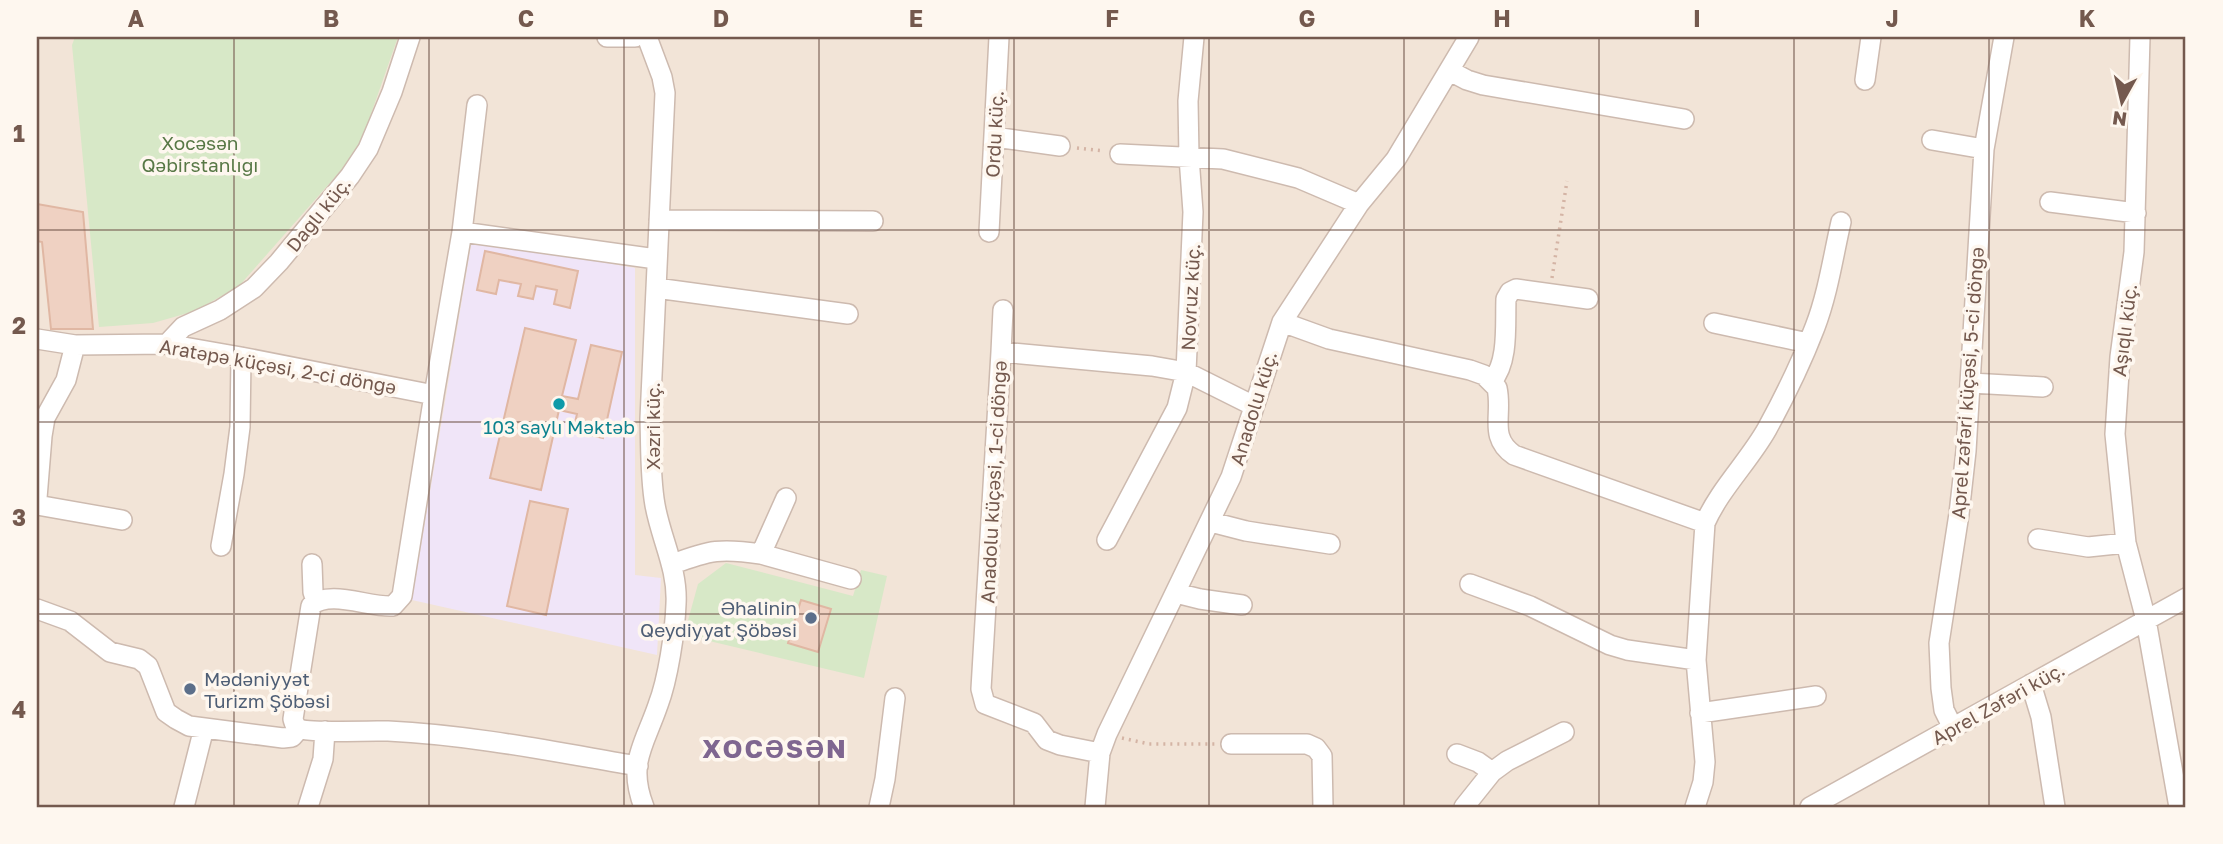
<svg xmlns="http://www.w3.org/2000/svg" width="2223" height="844" viewBox="0 0 2223 844" font-family="'Golos Text',sans-serif">
<style>
.residential{fill:#f2e4d7}
.education{fill:#f0e5f8}
.green{fill:#d7e8c7}
.building{fill:#efd1c2;stroke:#e0b7a3;stroke-width:2}
.lines{fill:none;stroke-linecap:round;stroke-linejoin:round}
.minor-casing{stroke:#cdbaaf;stroke-width:22}
.path{stroke:#d4b4a5;stroke-width:3.5;stroke-dasharray:2 5;stroke-linecap:butt}
.minor{stroke:#fff;stroke-width:19}
.grid{fill:none;stroke:#74594e;stroke-width:2;stroke-opacity:0.55}
.culture-dot{fill:#0f9aa8;stroke:#fef7ef;stroke-width:2.5}
.service-dot{fill:#5c6f8a;stroke:#fef7ef;stroke-width:2.5}
.labels{text-anchor:middle;dominant-baseline:central;stroke-width:7;stroke-linejoin:round;paint-order:stroke}
.street-label{font-size:19px;fill:#74594e;stroke:#fef7ef}
.park-label{font-size:19px;fill:#587846;stroke:#fef7ef}
.culture-label{font-size:19px;fill:#0d838f;stroke:#fef7ef}
.service-label{font-size:19px;fill:#4e5e75;stroke:#fef7ef;text-anchor:end}
.district-label{font-size:26px;font-weight:bold;letter-spacing:2px;fill:#7f6690;stroke:#fef7ef}
.neatline{fill:none;stroke:#74594e;stroke-width:2.5}
.grid-label{font-size:23px;text-anchor:middle;font-weight:bold;fill:#74594e}
</style>
<rect width="100%" height="100%" fill="#fbf3e9"/>
<path class="residential" d="M37,37h2149v770h-2149z"/>
<path class="education" d="M472,239l163,29v307l26,3 -4,77 -245,-55z"/>
<path class="green" d="M75,37h323l-40,114 -119,135 -44,25 -42,12 -54,4 -27,-282z
M726,563l127,33 8,-26 26,6 -23,102 -180,-43 14,-51z"/>
<path class="building" d="M37,204l46,8 10,117h-42l-9,-87 -5,-1z
M485,251l93,20 -8,37 -16,-4 3,-14 -21,-4 -3,13 -15,-3 3,-12 -22,-4 -3,14 -19,-4z
M525,328l51,12 -14,56 16,3 13,-54 31,7 -19,86 -30,-7 4,-17 -18,-4 -18,80 -51,-12z
M530,501l38,8 -22,106 -39,-9z
M801,600l30,9 -13,43 -30,-9z"/>
<g class="lines">
<defs>
<path id="minor" d="M607,37h28
M2140,37l-6,215 -14,105 -5,77 11,109 20,77 33,187
M1450,71l17,9 16,5 201,34
M1865,80l6,-43
M994,137l66,9
M1932,140l52,9
M1120,154l103,5 75,19 61,26
M2050,202l86,11
M659,220l214,1
M462,232l187,26
M989,232l10,-195
M656,288l192,26
M1282,322l47,17 141,31 14,5 13,13c6,27 -9,49 17,67l191,68
M1714,323l94,20
M37,339l38,6 92,-1 74,13 193,38 -32,201 -9,10c-23,2 -64,-17 -82,0l-18,113c1,3 1,6 5,9 7,5 76,3 90,3 84,4 167,21 250,35
M167,344l16,-17 37,-17 34,-22 25,-26 71,-86 18,-27 24,-57 18,-55
M1001,352l2,-42
M1492,381c17,-19 13,-57 14,-82l4,-7 6,-3 72,10
M1971,383l72,4
M434,395l28,-163 15,-127
M37,498l5,-62 3,-18 21,-38 9,-35
M37,505l85,15
M1211,522l35,9 84,13
M2038,539l50,8 38,-4
M1107,540l70,-132 9,-36 7,-160 -4,-55 -1,-56 6,-64
M221,546l13,-72 6,-47 1,-70
M761,554l90,25
M312,564l1,28 3,9
M673,564c37,-14 48,-16 88,-10l25,-56
M1470,584l60,22 80,39 17,5 69,10
M1176,593l24,6 42,6
M37,609l33,12 40,31 29,7 9,7 18,46 10,7 13,7 94,12 9,-1 7,-8
M2031,684l10,33 14,90
M1700,713l116,-17
M1953,728l-9,-18 -3,-22 -2,-45 20,-129 7,-63 18,-302 20,-112
M1231,744h76l9,4 6,8 1,51
M1100,753l-40,-8 -13,-5 -13,-17 -49,-19 -4,-15 20,-337 151,14 34,6 68,34
M1457,754l21,8 14,10
M184,807l20,-79
M308,807l15,-48 2,-28
M644,807c-17,-44 0,-61 14,-102 10,-26 17,-73 18,-101 2,-35 -15,-65 -21,-99 -5,-28 -4,-58 -5,-86l15,-326 -3,-16 -15,-40
M879,807l6,-28 10,-81
M1095,807l5,-54 7,-19 124,-257 51,-155 77,-118 37,-45 73,-122
M1464,807l28,-35 15,-11 57,-29
M1695,807l8,-25 2,-20 -9,-102 9,-137c15,-34 44,-62 62,-94 18,-33 35,-68 48,-102 13,-34 18,-70 26,-105
M1810,807l376,-209"/>
</defs>
<use href="#minor" class="minor-casing"/>
<path class="path" d="M1077,148l27,3
M1552,278l15,-97
M1122,738l27,6h66"/>
<use href="#minor" class="minor"/>
</g>
<path class="grid" d="M234,37v770M429,37v770M624,37v770M819,37v770M1014,37v770M1209,37v770M1404,37v770M1599,37v770M1794,37v770M1989,37v770M37,230h2149M37,422h2149M37,614h2149"/>
<circle class="culture-dot" cx="559" cy="404" r="7"/>
<g class="service-dot">
<circle cx="811" cy="618" r="7"/>
<circle cx="190" cy="689" r="7"/>
</g>
<g class="labels">
<g class="street-label">
<text transform="translate(994 134) rotate(-87)">Ordu küç.</text>
<text transform="translate(318 214) rotate(-51)">Dağlı küç.</text>
<text transform="translate(1190 297) rotate(-87)">Novruz küç.</text>
<text transform="translate(2124 330) rotate(-83)">Aşıqlı küç.</text>
<text transform="translate(278 366) rotate(10)">Aratəpə küçəsi, 2-ci döngə</text>
<text transform="translate(1967 383) rotate(-86)">Aprel zəfəri küçəsi, 5-ci döngə</text>
<text transform="translate(1253 408) rotate(-73)">Anadolu küç.</text>
<text transform="translate(652 426) rotate(-90)">Xəzri küç.</text>
<text transform="translate(993 482) rotate(-87)">Anadolu küçəsi, 1-ci döngə</text>
<text transform="translate(1998 703) rotate(-29)">Aprel Zəfəri küç.</text>
</g>
<g class="park-label">
<text x="200" y="142">Xocəsən<tspan x="200" dy="22">Qəbirstanlığı</tspan></text>
</g>
<g class="culture-label">
<text x="559" y="426">103 saylı Məktəb</text>
</g>
<g class="service-label">
<text x="797" y="607">Əhalinin<tspan x="797" dy="22">Qeydiyyat Şöbəsi</tspan></text>
<text x="204" y="678" text-anchor="start">Mədəniyyət<tspan x="204" dy="22">Turizm Şöbəsi</tspan></text>
</g>
<g class="district-label">
<text x="775" y="748">XOCƏSƏN</text>
</g>
</g>
<rect width="2223" height="844" fill="none" stroke="#fef7ef" stroke-width="77"/>
<g transform="translate(2122 102) rotate(188)" stroke="#fef7ef" stroke-width="5" paint-order="stroke">
<path d="M0-5L12 26L0 18L-12 26Z" fill="#74594e"/>
<text y="-10" font-size="19" font-weight="bold" text-anchor="middle" fill="#74594e">N</text>
</g>
<rect x="38" y="38" width="2146" height="768" class="neatline"/>
<g class="grid-label">
<text x="136" y="27">A</text>
<text x="331" y="27">B</text>
<text x="526" y="27">C</text>
<text x="721" y="27">D</text>
<text x="916" y="27">E</text>
<text x="1112" y="27">F</text>
<text x="1307" y="27">G</text>
<text x="1502" y="27">H</text>
<text x="1697" y="27">I</text>
<text x="1892" y="27">J</text>
<text x="2087" y="27">K</text>
<text x="19" y="142">1</text>
<text x="19" y="334">2</text>
<text x="19" y="526">3</text>
<text x="19" y="718">4</text>
</g>
</svg>
